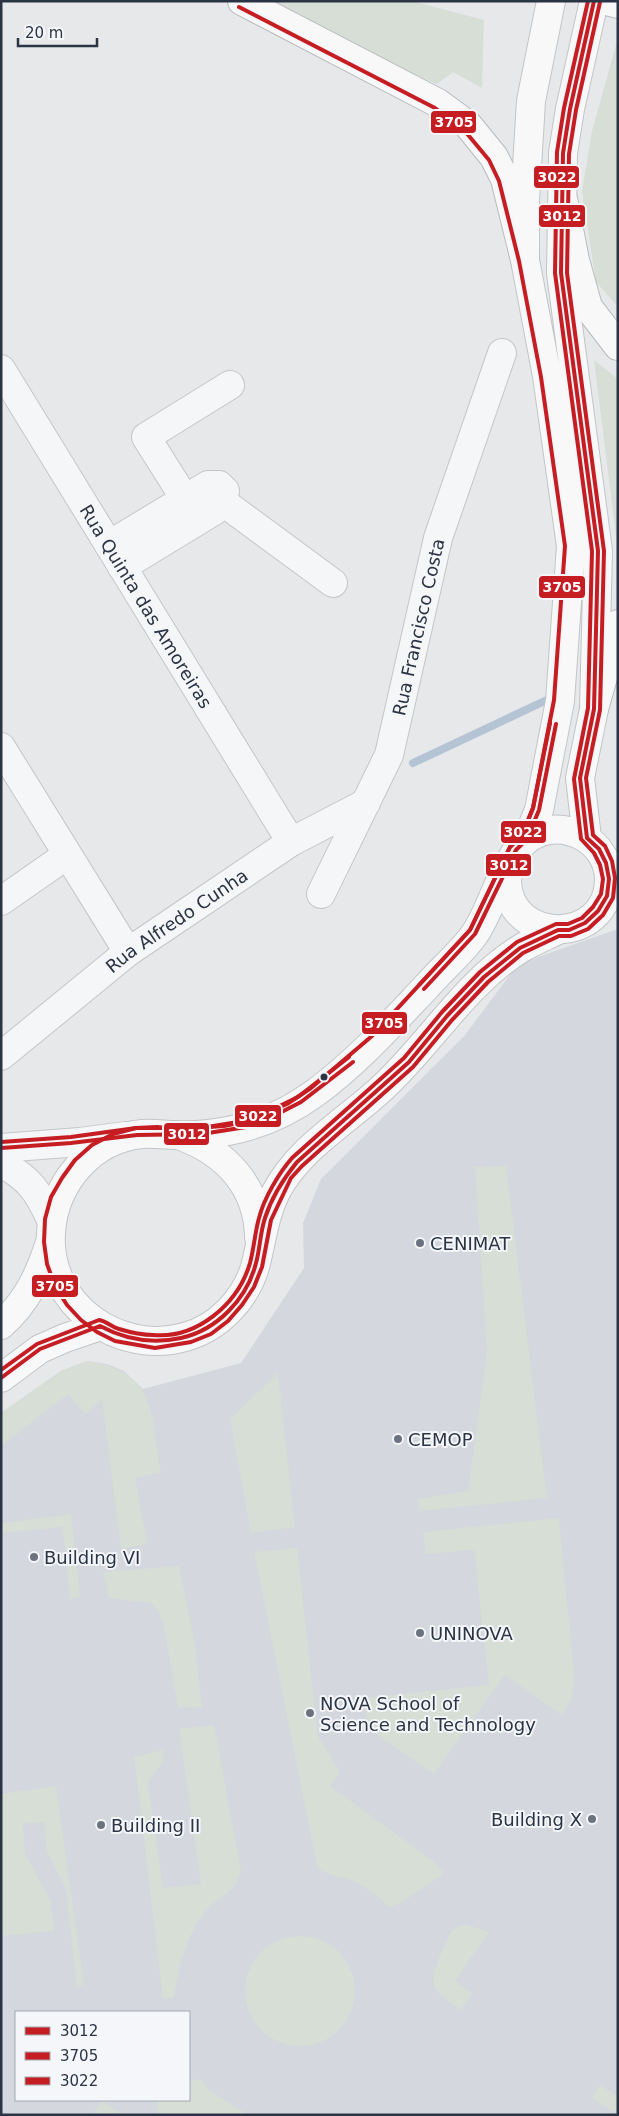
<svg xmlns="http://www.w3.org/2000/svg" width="619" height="2116" viewBox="0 0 619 2116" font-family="'DejaVu Sans',sans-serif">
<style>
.built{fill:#d4d7dd;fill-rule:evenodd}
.green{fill:#d6ded6}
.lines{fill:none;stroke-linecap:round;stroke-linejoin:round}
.stream{stroke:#b4c4d5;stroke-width:8}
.minor-casing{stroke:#c4c6c8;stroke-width:30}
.major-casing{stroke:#c2c5c8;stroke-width:30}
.highway-casing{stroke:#b8bbbf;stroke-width:30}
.minor{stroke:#f5f6f7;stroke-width:28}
.major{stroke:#f8f8f8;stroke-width:28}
.highway{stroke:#f8f8f8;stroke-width:28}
.bus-1-casing{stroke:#f4f6f9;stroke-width:8}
.bus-2-casing{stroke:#f4f6f9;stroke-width:8}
.bus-3-casing{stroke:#f4f6f9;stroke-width:8}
.bus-1{stroke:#c61d23;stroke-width:4}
.bus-2{stroke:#c61d23;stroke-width:4}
.bus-3{stroke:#c61d23;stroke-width:4}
.bus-dot{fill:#2b3445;stroke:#f4f6f9;stroke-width:2}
.poi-dot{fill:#6c737f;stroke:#f4f6f9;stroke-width:2}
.labels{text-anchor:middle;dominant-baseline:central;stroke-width:4;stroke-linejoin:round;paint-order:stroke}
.street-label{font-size:18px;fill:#2b3445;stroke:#f4f6f9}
.poi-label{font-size:18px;fill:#2b3445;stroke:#f4f6f9;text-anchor:start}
.line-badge{stroke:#f4f6f9;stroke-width:2}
.badge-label{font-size:14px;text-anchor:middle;font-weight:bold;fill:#fff}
</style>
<rect width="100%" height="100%" fill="#e6e8ea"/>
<path class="built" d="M618,929v1186h-617v-702l60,-42 26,-10 20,3 17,7 19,18 98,-26 63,-95 -1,-45 18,-44 144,-144 53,-71zM16,2012h173v88h-173z"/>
<path class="green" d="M275,1h137l72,19 -2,68 -29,-16 -16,12 -33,-14z
M618,38v269l-22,-25 -14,-90 10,-61z
M594,360l24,19v165h-1z
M506,1166l41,332 -127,13 -2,-12 50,-8 19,-139 -12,-185z
M87,1361c71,11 63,53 74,111l-26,6 12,66 -26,5 -19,-149 -17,14 -17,-20 -67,52v-33l60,-42z
M278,1373l17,154 -44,6 -21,-114z
M71,1514l9,82 -10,4 -7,-73 -62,6v-10z
M559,1518l15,156c1,17 -2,27 -12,41l-57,-40 -71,99 -65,-45 -6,-31 126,-13 -15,-135 -48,4 -3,-22z
M297,1548l21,188 22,36 -10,14 104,76 9,10 -3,4 -39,27 -12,4c-10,-10 -22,-20 -36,-26 -11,-5 -28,-5 -36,-14l-63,-315z
M179,1566l16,78 7,63 -24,1 -15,-86 -5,-11 -8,-8 -41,-5 -6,-26z
M214,1725l27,146c-7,24 -17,21 -32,37 -24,25 -28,58 -36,90l-10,1 -29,-242 29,-7 1,11 -16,20 15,107 38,-4 -22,-155z
M56,1786l28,198 -7,4 -11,-98 -19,-39 -3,-29 -21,2 2,29 25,47 5,31 -54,5v-142z
M465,1924l24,8 -34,49 18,13 -12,16c-7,-6 -20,-13 -25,-20 -9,-13 10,-47 16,-60z
M245 1991a55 55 0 1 1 110 0a55 55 0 1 1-110 0Z
M201,2079l8,11 39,25h-91l1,-15h31v-19z
M600,2085l18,12v18l-26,-17z
M102,2101l20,14h-30z"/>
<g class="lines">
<path class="stream" d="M413,763l136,-64"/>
<defs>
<g id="minor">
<path id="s1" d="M1,369l290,473"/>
<path d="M185,499l-39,-62 84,-52"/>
<path d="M223,502l110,81"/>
<path d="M109,545l99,-60h11l6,6 -2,11 -9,9 -92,56"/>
<path d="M1,747l127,205"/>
<path id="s2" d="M321,894l68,-139 49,-217 64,-185"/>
<path d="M1,901l66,-46"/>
<path id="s3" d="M1,1056l127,-104 163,-110 75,-39"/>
<path d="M1,1148l79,-6 45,-6"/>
<path d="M1,1163c29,16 37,28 50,57"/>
</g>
<path id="major" d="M587,838l-7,-60 14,-69 4,-158 -37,-278 2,-120 7,-44 24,-108
M527,839l12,-29 21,-109 11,-155 -24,-170 -22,-116v-60l6,-99 20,-100
M509,865c0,5 -2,11 -2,17 3,63 100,63 102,-1 1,-40 -47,-66 -80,-43 -26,19 -36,71 -55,97 -13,18 -32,34 -47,51 -36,38 -70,76 -112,107 -26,19 -55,32 -87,38 -16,3 -34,5 -51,4 -12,0 -23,-2 -35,-1 -51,5 -88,49 -91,99 -5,71 67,123 134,104 33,-9 60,-37 70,-70 7,-26 9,-51 21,-75 23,-44 68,-69 104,-102 49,-44 83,-105 140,-141 11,-7 26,-13 38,-19
M181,1136c46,17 77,51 78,101
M1,1325c26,-23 39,-51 49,-83
M1,1378l39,-29 25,-11 35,-12"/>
<path id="highway" d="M242,1l196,102 30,22 26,32 11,22 20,81
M606,1l12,3
M563,199l12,61 13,47 30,39
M594,709l24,-85"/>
</defs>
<use href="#minor" class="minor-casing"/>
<use href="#major" class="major-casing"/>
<use href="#highway" class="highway-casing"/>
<use href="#minor" class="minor"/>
<use href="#major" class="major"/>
<use href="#highway" class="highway"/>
<defs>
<path id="bus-1" d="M424,989l51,-55 41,-84 11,-11 12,-29 17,-86
M1,1148l70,-5 66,-8 65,-1 44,-7 20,-7 35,-18 52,-40
M1,1378l39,-29 60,-23c26,14 53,18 81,12 36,-8 66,-39 75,-75 4,-14 4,-30 9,-45 6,-19 19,-40 32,-56l112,-100 38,-46 37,-39 36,-29 38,-18h11l16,-7 13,-12 9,-15 2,-17 -3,-16 -7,-14 -12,-11 -7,-60 14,-69 4,-158 -37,-278 2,-120 7,-44 24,-108"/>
<path id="bus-2" d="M239,7l196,101 29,22 25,30 10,21 20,80 22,116 24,169 -11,154 -21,108 -11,27 -12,12 -40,83 -98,106 -61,52 -24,16 -39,17 -24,5 -46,3 -21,-2 -21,1 -23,6 -21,11 -17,15 -13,18 -11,19 -6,22 -1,23 3,22 8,22 12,19 14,15 16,12 18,9 40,7 36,-6 20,-8 17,-13 14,-16 12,-18 8,-20 9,-47 20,-42 11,-12 111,-99 39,-47 36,-38 35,-29 36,-17h12l17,-7 15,-14 10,-17 2,-20 -3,-17 -7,-15 -12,-11 -7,-57 14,-68 4,-159 -37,-278 2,-119 7,-44 24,-108"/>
<path id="bus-3" d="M419,985l51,-55 40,-83 12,-12 11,-27 17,-85
M1,1142l70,-5 65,-9h65l43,-7 19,-7 35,-17 51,-40
M1,1370l36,-26 62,-24c7,1 13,7 20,9 10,3 24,6 34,6 44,4 85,-31 97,-72 4,-15 5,-31 9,-45 5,-20 20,-45 33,-60l112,-100 38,-46 38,-40 37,-30 39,-18h12l14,-6 11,-11 8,-13 2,-15 -3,-14 -6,-12 -13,-14 -7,-60 14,-71 4,-157 -37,-278 2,-121 7,-44 24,-107"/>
</defs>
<use href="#bus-1" class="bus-1-casing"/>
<use href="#bus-2" class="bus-2-casing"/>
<use href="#bus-3" class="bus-3-casing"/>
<use href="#bus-1" class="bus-1"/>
<use href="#bus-2" class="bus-2"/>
<use href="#bus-3" class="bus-3"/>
</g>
<circle class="bus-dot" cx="324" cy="1077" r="4.5"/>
<g class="poi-dot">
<circle cx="420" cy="1243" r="5"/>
<circle cx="398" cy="1439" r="5"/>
<circle cx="34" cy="1557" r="5"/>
<circle cx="420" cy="1633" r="5"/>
<circle cx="310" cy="1713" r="5"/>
<circle cx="592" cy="1819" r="5"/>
<circle cx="101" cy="1825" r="5"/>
</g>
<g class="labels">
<g class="street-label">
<text stroke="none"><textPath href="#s1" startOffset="278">Rua Quinta das Amoreiras</textPath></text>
<text stroke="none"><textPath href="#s2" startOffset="286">Rua Francisco Costa</textPath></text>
<text stroke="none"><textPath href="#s3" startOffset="222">Rua Alfredo Cunha</textPath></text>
</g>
<g class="poi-label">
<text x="430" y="1243">CENIMAT</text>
<text x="408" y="1439">CEMOP</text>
<text x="44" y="1557">Building VI</text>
<text x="430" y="1633">UNINOVA</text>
<text x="320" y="1703">NOVA School of<tspan x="320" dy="21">Science and Technology</tspan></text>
<text x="582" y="1819" text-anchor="end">Building X</text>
<text x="111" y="1825">Building II</text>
</g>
</g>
<g class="line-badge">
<rect x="430" y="110" width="47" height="24" rx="5" fill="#c61d23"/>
<rect x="533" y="165" width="47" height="24" rx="5" fill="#c61d23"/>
<rect x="538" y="204" width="48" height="24" rx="5" fill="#c61d23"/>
<rect x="538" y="575" width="48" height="24" rx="5" fill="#c61d23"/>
<rect x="500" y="820" width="47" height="24" rx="5" fill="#c61d23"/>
<rect x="485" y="853" width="47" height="24" rx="5" fill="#c61d23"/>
<rect x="361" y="1011" width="47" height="24" rx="5" fill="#c61d23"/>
<rect x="234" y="1104" width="48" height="24" rx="5" fill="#c61d23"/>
<rect x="163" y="1122" width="47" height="24" rx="5" fill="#c61d23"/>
<rect x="31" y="1274" width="48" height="24" rx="5" fill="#c61d23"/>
</g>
<g class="badge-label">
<text x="454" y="127">3705</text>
<text x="557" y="182">3022</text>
<text x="562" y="221">3012</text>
<text x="562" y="592">3705</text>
<text x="523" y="837">3022</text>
<text x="509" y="870">3012</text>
<text x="384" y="1028">3705</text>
<text x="258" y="1121">3022</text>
<text x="187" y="1139">3012</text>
<text x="55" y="1291">3705</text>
</g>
<rect width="619" height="2116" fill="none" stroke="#2b3445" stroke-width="5"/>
<rect x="15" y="2011" width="175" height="90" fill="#f4f6f9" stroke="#a4a8b1"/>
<rect x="25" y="2027" width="25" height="8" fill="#c61d23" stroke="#a4a8b1"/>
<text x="60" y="2036" font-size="15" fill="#2b3445">3012</text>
<rect x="25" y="2052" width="25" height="8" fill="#c61d23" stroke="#a4a8b1"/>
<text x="60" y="2061" font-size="15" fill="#2b3445">3705</text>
<rect x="25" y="2077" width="25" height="8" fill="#c61d23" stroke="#a4a8b1"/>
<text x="60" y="2086" font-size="15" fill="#2b3445">3022</text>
<path d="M18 38v8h79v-8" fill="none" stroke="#2b3445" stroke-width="2.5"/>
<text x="25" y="38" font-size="15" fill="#2b3445" stroke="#f4f6f9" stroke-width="4" paint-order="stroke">20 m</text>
</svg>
